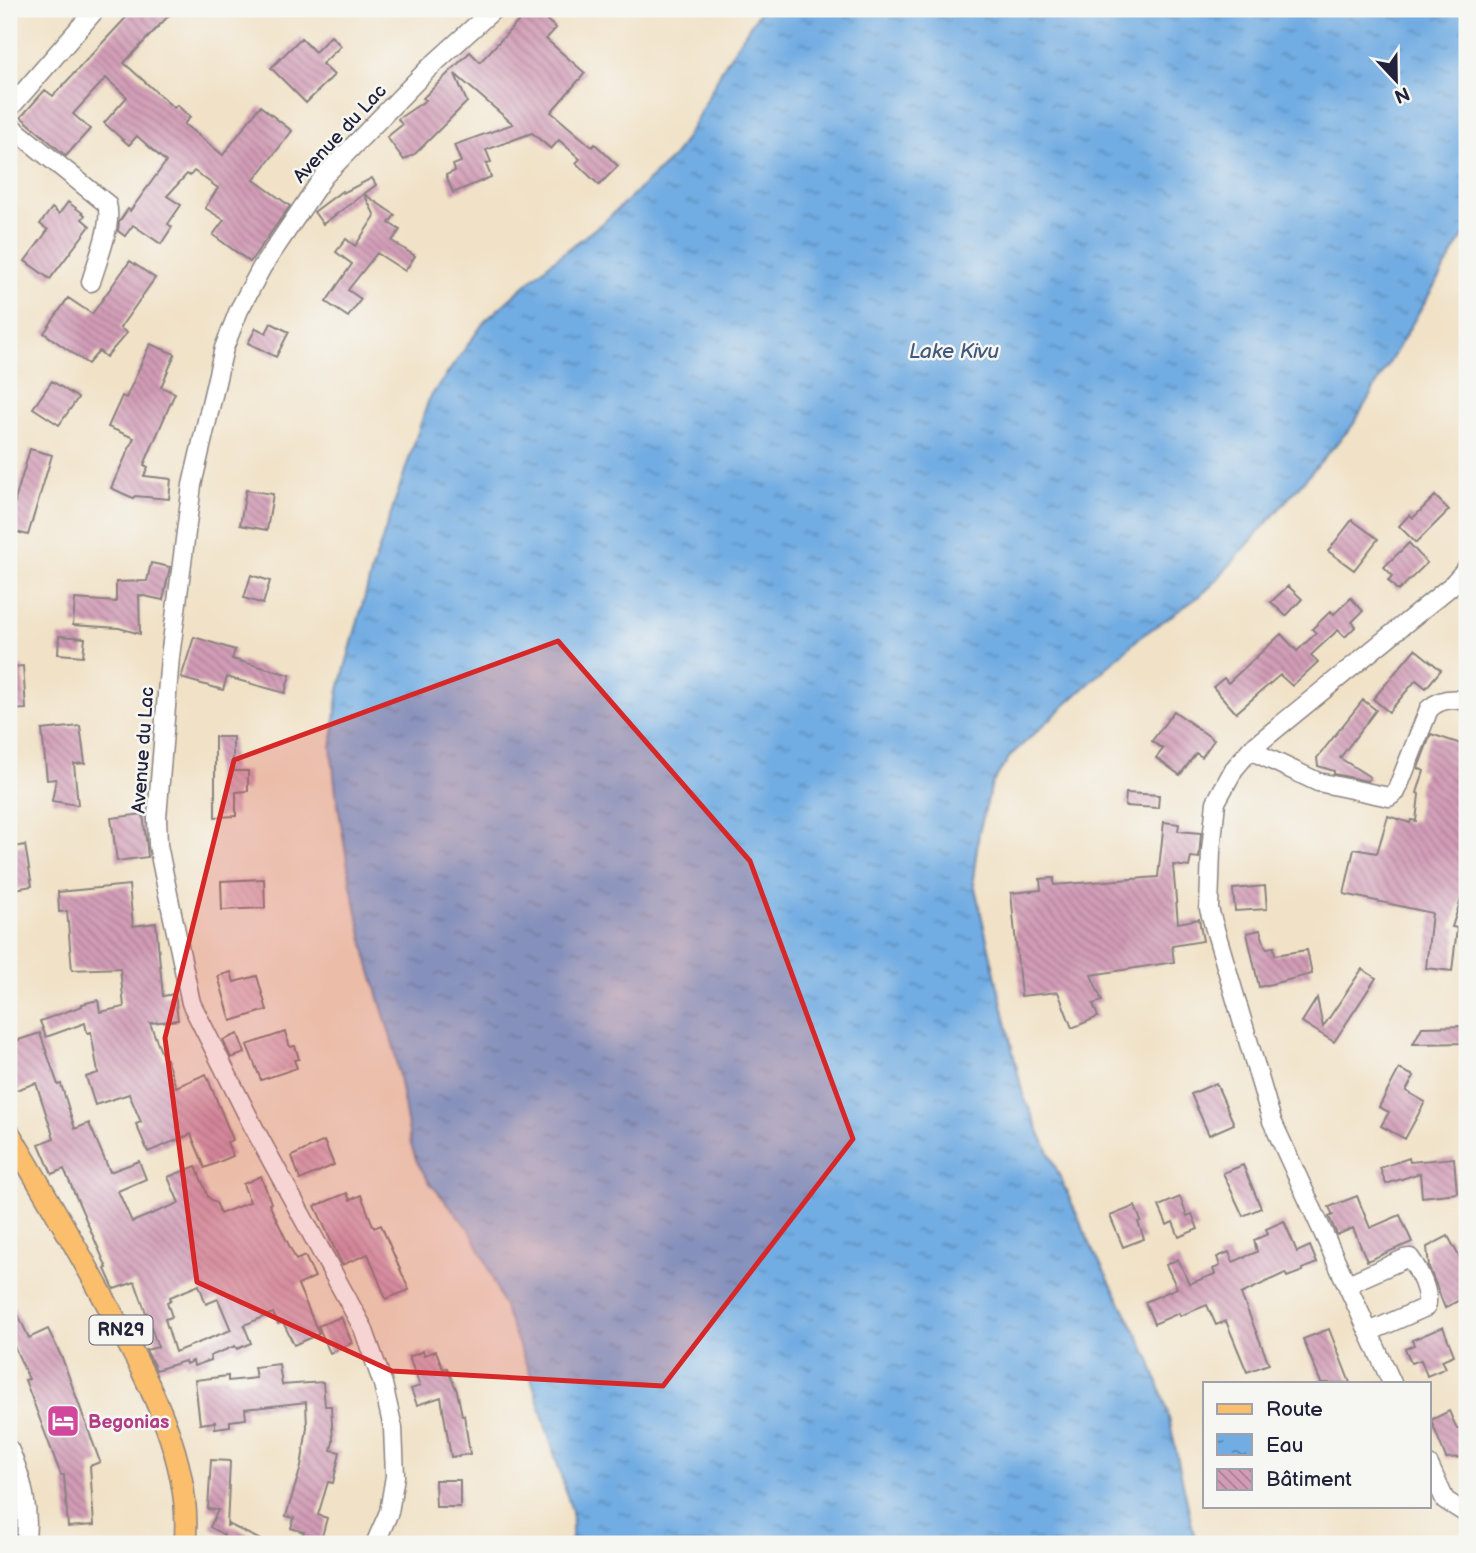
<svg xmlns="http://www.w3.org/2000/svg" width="1476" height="1553" viewBox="0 0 1476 1553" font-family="'Balsamiq Sans',sans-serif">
<defs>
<pattern id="water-ripples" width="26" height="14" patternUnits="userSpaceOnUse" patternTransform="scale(1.75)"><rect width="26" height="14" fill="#71ace2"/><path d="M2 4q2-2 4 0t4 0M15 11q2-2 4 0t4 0" fill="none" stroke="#5c8cb8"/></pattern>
<pattern id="building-back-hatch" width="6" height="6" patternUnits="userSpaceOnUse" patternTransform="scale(1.75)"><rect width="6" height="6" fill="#d29cb6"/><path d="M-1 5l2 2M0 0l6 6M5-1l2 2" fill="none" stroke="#aa7f95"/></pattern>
</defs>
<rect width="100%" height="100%" fill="#f6f6f2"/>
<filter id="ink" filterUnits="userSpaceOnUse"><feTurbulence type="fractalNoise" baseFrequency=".0143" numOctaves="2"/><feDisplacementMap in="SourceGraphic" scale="14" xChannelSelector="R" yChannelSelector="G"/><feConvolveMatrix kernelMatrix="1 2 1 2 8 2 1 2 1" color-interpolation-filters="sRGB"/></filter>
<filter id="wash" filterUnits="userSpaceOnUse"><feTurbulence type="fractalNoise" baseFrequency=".00686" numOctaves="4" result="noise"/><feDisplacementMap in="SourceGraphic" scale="28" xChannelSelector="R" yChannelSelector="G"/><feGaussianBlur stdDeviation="1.57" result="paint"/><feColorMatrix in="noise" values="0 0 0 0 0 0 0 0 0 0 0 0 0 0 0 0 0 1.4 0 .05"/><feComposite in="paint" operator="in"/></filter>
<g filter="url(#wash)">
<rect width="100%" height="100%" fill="#f1e2c7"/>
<!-- water -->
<path fill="url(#water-ripples)" stroke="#4a678e" stroke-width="2" d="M761,9H1467V230L1353,425L1213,584L1200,596L1139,638L1011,755L992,784L979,832L973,879L1023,1095L1091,1246L1149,1357L1167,1409L1196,1544H569L572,1538V1512L530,1374L486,1262L470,1230L429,1182L417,1162L411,1145L394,1048L367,958L351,885L336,793L331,747L339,690L372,570L429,399L485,321L549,264L606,220L674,156L693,126L725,64Z"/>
<g id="blocks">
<!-- building -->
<path fill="url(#building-back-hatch)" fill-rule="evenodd" d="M134,9H175L124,63L174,108L177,105L190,117L184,124L223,155L260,106L292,131L254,180L290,206L250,262L213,235L224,220L205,208L218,188L194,171L190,176L187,174L167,196L181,205L168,224L172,227L161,244L133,225L125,236L118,231L119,222L128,209L130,211L166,162L137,136L129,145L104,123L127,97L106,78L73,114L90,129L66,156L21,117L45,90L53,96Z
M530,9H534L556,28L546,39L585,73L551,112L592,147L595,144L618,166L599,185L576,163L580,159L559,140L551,149L532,133L486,150L491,162L486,164L491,177L453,193L446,175L455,171L453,165L461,162L454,145L513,124L455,74L467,102L416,153L404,160L387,137L402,125L398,119L426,100L423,98L470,52L480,62Z
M331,36L341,46L322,64L334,75L306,103L271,68L301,38L315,52Z
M372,178L376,185L364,194L395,215L389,223L400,230L392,241L415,256L405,271L377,253L348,290L361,299L348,317L326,302L352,264L336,252L346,239L355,246L375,216L364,194L323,224L314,212L342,191L343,193Z
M68,202L85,215L82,219L90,226L50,279L25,261L48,230L40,224L52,208L59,214Z
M130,261L155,278L120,328L127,333L106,357L99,351L88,364L44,333L68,298L92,314Z
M271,323L289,332L276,357L248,343L256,328L266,333Z
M150,344L175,354L161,387L175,393L144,465L148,467L144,476L171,479L169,499L135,496L133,498L111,488L134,438L108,427L122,396L126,398Z
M52,381L78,398L59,425L33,408Z
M30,449L52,455L28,535L9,530V521Z
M246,490L273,494L267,530L240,525Z
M1435,496L1449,510L1416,543L1399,526L1409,515L1413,518Z
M1352,520L1378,539L1354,570L1328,551Z
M1409,543L1427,563L1398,591L1388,580L1393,576L1384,567Z
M151,563L170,567L163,600L139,595L140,634L119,628L73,625L75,599L116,602V582L147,581Z
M251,575L270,581L263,604L244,598Z
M1288,586L1302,599L1286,616L1271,602Z
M1351,598L1363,611L1352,622L1356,626L1345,637L1338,630L1311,655L1318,662L1292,686L1280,675L1236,713L1213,687L1224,678L1228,683L1281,634L1297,651L1316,633L1312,629L1331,611L1334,614Z
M59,636L85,638L83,656L58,654Z
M194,637L235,650L232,659L290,675L285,693L227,677L223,690L181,678Z
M1415,649L1441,670L1426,688L1416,680L1389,712L1373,699Z
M23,666L26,709L9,710V667Z
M1363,700L1376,710L1340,758L1370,777L1368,781L1334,774V771L1318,766L1317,758Z
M1174,711L1214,740L1202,757L1196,753L1180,775L1156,758L1163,749L1152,741Z
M80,726L85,763L74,764L78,805L52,801L56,779L47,780L42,730Z
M1431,734L1467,746V901L1461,899L1452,927L1457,928L1452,971L1426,968L1432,913L1344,894L1354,849L1377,853L1388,816L1410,823L1411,820L1416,821L1419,794L1417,793L1424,771L1418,768Z
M215,737H233V771H248V791L236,792V816L215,817Z
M1126,793L1159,795L1158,808L1125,806Z
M143,814L148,857L117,861L111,818Z
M1164,822L1179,824L1178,831L1201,833L1199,858L1191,857L1189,867L1173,865L1178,923L1199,919L1203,941L1172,946L1174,962L1091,975L1102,1001L1093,1004L1098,1017L1072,1028L1058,992L1021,996L1011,893L1041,890L1040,879L1054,878V885L1158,877Z
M25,845L32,886L9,890V848Z
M264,879L265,908L222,910L221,881Z
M129,885L133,926L156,923L163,996L175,994L178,1020L150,1023L164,1060L166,1059L176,1087L206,1074L233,1140L227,1142L233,1156L205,1168L191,1134L148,1152L136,1124L141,1122L129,1094L95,1105L86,1077L98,1073L91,1032L87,1033L85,1023L46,1037L40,1021L82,1006V1004L98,1000L100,1012L124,1007L120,968L72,970L67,911L59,912L58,892Z
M1265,886L1267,909L1235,911L1233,889Z
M1260,930L1266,948L1274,947L1275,955L1307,950L1312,974L1259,987L1247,933Z
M1362,969L1376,978L1334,1042L1302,1022L1317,998L1323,1027Z
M231,972L234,982L257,976L267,1010L231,1021L218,976Z
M1467,1026V1043L1413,1044L1422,1027Z
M285,1032L290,1047L295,1046L299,1059L294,1060L297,1068L261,1080L247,1045Z
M40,1033L58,1085L61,1084L75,1129L89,1123L110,1172L139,1161L146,1179L118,1191L132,1222L179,1203L168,1177L196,1166L208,1197L217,1204L220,1214L250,1202L243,1184L261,1176L271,1203L269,1204L296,1260L305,1256L315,1277L298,1285L319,1334L294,1345L283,1322L278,1324L273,1313L244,1325L251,1343L237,1349L235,1346L210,1356L211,1360L194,1366L193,1361L186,1364L185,1361L156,1370L146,1350L158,1347L135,1282L114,1289L105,1269L107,1268L64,1169L52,1174L39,1144L54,1138L36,1083L13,1091L9,1078V1043ZM199,1285L206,1304L218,1299L231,1330L175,1352L165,1319L172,1317L167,1302L171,1300L170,1297Z
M238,1034L245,1053L231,1058L223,1040Z
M1399,1069L1414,1076L1406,1091L1425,1102L1405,1139L1381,1126L1389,1112L1379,1107Z
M1216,1083L1234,1124L1209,1135L1191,1094Z
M324,1141L334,1165L300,1180L292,1156Z
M1409,1158L1410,1162L1454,1158L1457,1193L1422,1197L1420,1173L1386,1184L1380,1168Z
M1243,1165L1261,1208L1243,1216L1223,1173Z
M347,1193L350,1200L361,1195L374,1228L381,1225L409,1290L386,1299L368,1254L342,1265L315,1206Z
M1357,1196L1370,1228L1400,1215L1412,1242L1367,1261L1353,1228L1337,1235L1329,1217L1333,1215L1329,1207Z
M1180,1197L1187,1216L1192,1214L1198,1229L1179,1237L1173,1222L1167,1225L1159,1206Z
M1135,1206L1141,1221L1138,1222L1144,1239L1123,1247L1110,1216Z
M1284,1221L1297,1252L1310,1246L1317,1263L1302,1269L1303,1271L1287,1277L1285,1273L1241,1294L1269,1364L1247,1372L1226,1321L1216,1325L1207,1305L1180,1316L1179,1313L1154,1324L1145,1302L1177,1288L1166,1265L1178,1259L1189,1284L1215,1274L1213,1269L1220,1266L1217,1257L1229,1252L1233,1262L1257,1252L1254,1240L1268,1234L1266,1229Z
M1448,1236L1467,1271V1296L1445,1308L1429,1267L1427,1247Z
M9,1296L29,1338L48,1329L62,1358L100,1462L90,1466L94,1525L68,1527L64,1475H61L25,1380L29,1379L9,1335Z
M341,1317L352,1343L330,1353L318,1326Z
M1443,1327L1454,1355L1442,1360L1446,1368L1427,1376L1421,1360L1411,1363L1405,1349L1414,1345L1412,1340Z
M1329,1329L1350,1383H1321L1303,1339Z
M423,1351L424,1355L436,1351L443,1369L447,1368L457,1391L462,1415H464L470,1454L451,1457L441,1397L417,1405L411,1389L420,1386L409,1357Z
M279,1364L282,1385L323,1382L325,1406H331L333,1442L331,1450L340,1452L333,1483L328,1482L318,1515L327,1518L320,1544H298L304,1532L291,1528L294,1518L286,1516L301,1467L307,1428L306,1402L245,1409L246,1419L230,1421V1426L215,1428V1422L200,1424L195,1380L228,1376V1381L256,1378L254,1367Z
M1449,1411L1457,1429L1467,1428V1457L1446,1458L1431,1420Z
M211,1460L230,1461L227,1527L228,1524L269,1544H220L224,1535L210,1527L218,1510L208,1509Z
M435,1480H460V1507H436Z"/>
</g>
</g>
<g filter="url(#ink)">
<use href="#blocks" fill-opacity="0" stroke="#8a8281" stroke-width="2"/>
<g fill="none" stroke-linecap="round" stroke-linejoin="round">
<defs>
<path id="minor" d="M9,109L96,9
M9,125L107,204C113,224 97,261 91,282
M1250,750L1318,782L1389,797L1396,792L1429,709C1440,699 1452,697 1467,702
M1348,1284L1404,1259L1410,1258C1418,1269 1431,1294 1426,1307L1369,1332
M1392,1383L1272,1121L1209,909L1211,850L1216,802L1234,769L1250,750L1451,586L1467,568
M9,1449C22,1477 31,1513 25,1544
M1429,1465L1445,1500L1467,1514
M375,1544L389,1512L395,1476L393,1428L383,1384L363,1328L255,1130L191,1003L164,875L158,845L157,818L170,657L192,485L224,348L239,310L262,267L324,176L427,70L494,9"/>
<path id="major" d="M9,1133C43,1190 76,1246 107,1304C146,1377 193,1459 185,1544"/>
</defs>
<!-- minor casing -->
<use href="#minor" stroke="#8a8281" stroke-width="21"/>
<!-- major casing -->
<use href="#major" stroke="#8a8281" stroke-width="24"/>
<!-- minor -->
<use href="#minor" stroke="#fff" stroke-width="18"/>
<!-- major -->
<use href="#major" stroke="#fabe6d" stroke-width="21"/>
</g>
</g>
<!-- marked area -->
<path fill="#d62828" fill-opacity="0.2" stroke="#d62828" stroke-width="5" stroke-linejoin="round" d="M558,641L750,861L853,1139L663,1386L392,1371L197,1282L165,1038L234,760Z"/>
<!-- icons -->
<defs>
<symbol id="hotel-square" viewBox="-11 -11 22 22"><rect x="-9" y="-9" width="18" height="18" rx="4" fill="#d1479c" stroke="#f6f6f2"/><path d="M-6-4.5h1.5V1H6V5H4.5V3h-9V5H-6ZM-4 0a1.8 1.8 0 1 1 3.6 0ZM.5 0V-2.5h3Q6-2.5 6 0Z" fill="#fff"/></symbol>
</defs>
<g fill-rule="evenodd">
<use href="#hotel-square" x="44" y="1402" width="38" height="38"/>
</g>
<g text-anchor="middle" stroke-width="5" stroke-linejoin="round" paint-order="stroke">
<!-- shield labels -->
<rect fill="#f6f6f2" stroke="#626272" stroke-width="2" x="89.5" y="1315.5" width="63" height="29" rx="5"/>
<g font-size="18" font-weight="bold" fill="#22223b">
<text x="121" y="1336">RN29</text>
</g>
<!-- street labels -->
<g font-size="19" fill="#22223b" stroke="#f6f6f2">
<text transform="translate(339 133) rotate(-47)" y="7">Avenue du Lac</text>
<text transform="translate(142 750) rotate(-86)" y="7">Avenue du Lac</text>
</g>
<!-- hotel labels -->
<g font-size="19" font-weight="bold" fill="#b23c85" stroke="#f6f6f2" text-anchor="start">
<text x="88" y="1428">Begonias</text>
</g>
<!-- water labels -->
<g font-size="21" font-style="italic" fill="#42597e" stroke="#f6f6f2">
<text x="954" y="358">Lake Kivu</text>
</g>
</g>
<!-- margin -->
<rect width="1476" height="1553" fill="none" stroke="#f6f6f2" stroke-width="35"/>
<!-- legend -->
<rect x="1203" y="1382" width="228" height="126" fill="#f6f6f2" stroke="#a1a1a9" stroke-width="2"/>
<rect x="1217" y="1404" width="35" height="10" fill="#fabe6d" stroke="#a1a1a9" stroke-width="2"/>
<text x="1266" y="1416" font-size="21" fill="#22223b">Route</text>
<rect x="1217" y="1434" width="35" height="21" fill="url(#water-ripples)" stroke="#a1a1a9" stroke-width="2"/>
<text x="1266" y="1452" font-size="21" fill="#22223b">Eau</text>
<rect x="1217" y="1469" width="35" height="21" fill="url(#building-back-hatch)" stroke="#a1a1a9" stroke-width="2"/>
<text x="1266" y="1486" font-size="21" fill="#22223b">Bâtiment</text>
<!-- north arrow -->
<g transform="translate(1396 80) rotate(158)" stroke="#f6f6f2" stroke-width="5" paint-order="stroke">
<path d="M0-5L12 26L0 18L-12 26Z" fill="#22223b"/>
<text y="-10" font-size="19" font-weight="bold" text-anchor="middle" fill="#22223b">N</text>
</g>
</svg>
